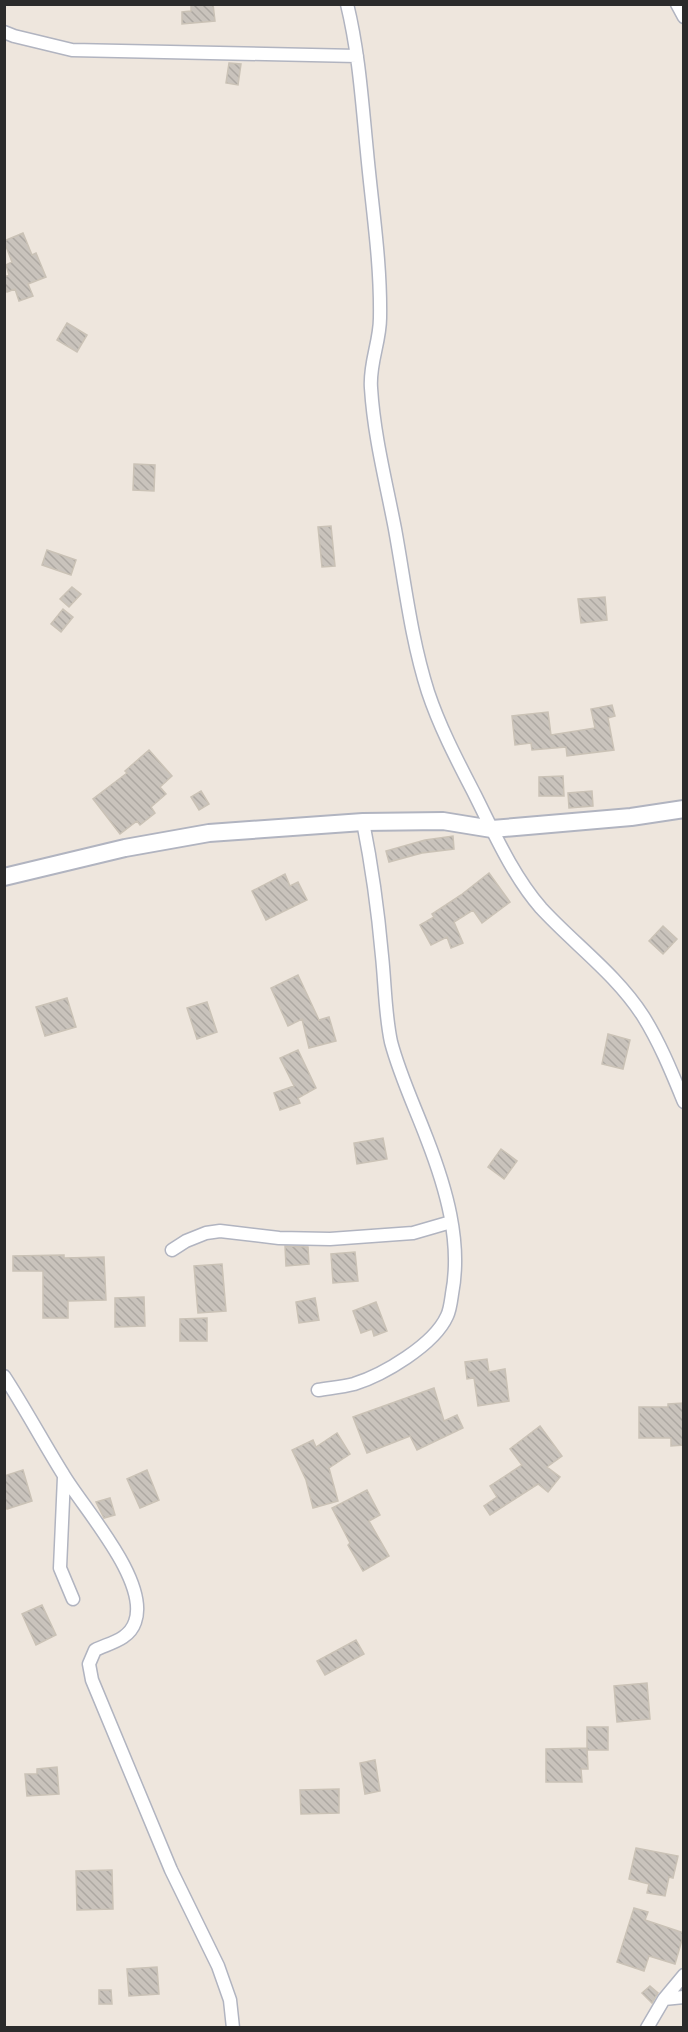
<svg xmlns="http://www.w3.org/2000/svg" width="688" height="2032" viewBox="0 0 688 2032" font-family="'DM Sans',sans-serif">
<defs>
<pattern id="building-back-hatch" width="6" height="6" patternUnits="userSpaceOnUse" patternTransform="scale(1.5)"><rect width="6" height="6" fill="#c9c3bc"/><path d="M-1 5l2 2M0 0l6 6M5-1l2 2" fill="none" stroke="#ada8a2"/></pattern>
</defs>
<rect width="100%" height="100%" fill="#eee6dd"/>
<!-- building -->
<path fill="url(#building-back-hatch)" stroke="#cac2b6" stroke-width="1.5" d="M191,4H213L215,21L182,24V12L191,11Z
M229,63L241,64L238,85L226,83Z
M23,233L32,255L36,253L46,277L28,284L33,296L19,301L15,289L7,292L4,284V277L9,275L6,265L12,262L4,241Z
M67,323L87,335L77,352L57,340Z
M134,464L155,465L154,491L133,490Z
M331,526L335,566L322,567L318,527Z
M47,550L76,560L71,575L42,565Z
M72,587L81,594L69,607L60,599Z
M605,597L607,620L581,623L578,599Z
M63,609L73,617L61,632L51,624Z
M612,705L615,716L608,718L614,750L567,756L566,747L532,750L531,743L515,745L512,716L548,712L551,735L595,728L591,709Z
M149,750L172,776L160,787L166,794L151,807L155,813L140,825L137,821L120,834L93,799L127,773L125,771Z
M563,776L564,796H539V777Z
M201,791L209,804L199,810L191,797Z
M592,791L593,806L569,808L568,793Z
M453,836L454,849L422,853L389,862L386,851L425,840Z
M489,873L510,902L482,923L473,910L454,922L463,943L451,948L447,937L431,945L420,925L434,917L432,914L461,895Z
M285,874L290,886L298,882L307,900L266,920L252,891Z
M663,926L677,939L663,954L649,941Z
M298,975L319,1020L329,1017L336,1041L309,1048L302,1019L288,1026L271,988Z
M67,998L76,1027L45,1036L36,1007Z
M207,1002L217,1032L197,1039L187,1008Z
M608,1034L630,1040L623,1069L602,1064Z
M298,1050L316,1088L298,1098L300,1103L280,1110L274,1093L294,1086L280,1058Z
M383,1138L387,1159L357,1164L354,1143Z
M501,1149L517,1161L504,1179L488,1167Z
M285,1246L308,1247L309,1264L286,1266Z
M355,1252L358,1281L333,1283L331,1254Z
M64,1255V1258L104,1257L106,1300L68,1301V1318H43V1271H13V1256Z
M222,1264L226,1311L198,1313L194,1266Z
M144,1297L145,1326L115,1327V1298Z
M315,1298L319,1320L299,1323L296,1302Z
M376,1302L387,1331L374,1336L372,1329L361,1333L353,1311Z
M207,1318V1341H180V1319Z
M487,1359L489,1372L505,1369L509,1401L478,1406L474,1378L467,1379L465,1362Z
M434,1388L444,1421L457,1415L463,1428L417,1450L410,1436L367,1453L353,1417Z
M684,1403V1445L671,1446V1438H639V1407H668V1404Z
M540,1426L562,1456L547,1467L560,1477L548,1492L538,1484L490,1515L484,1506L497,1497L490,1486L522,1465L510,1449Z
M337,1433L350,1454L329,1468L338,1501L313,1508L306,1480L292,1450L313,1440L316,1447Z
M23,1470L32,1501L7,1509L4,1502V1476Z
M147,1470L159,1500L140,1508L127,1479Z
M367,1490L380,1515L369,1521L389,1556L363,1571L348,1545L350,1543L332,1508Z
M110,1498L115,1515L104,1518L96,1502Z
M42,1605L56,1635L36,1645L22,1614Z
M356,1640L364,1654L325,1675L317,1661Z
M647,1683L650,1719L617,1722L614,1686Z
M587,1727H608V1750H587Z
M587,1748L588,1769H581L582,1782H546V1749Z
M375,1760L380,1791L365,1794L360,1763Z
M57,1767L59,1794L27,1796L25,1774H37V1769Z
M339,1789V1813L301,1814L300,1790Z
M636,1848L678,1856L673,1878L669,1877L665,1896L647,1893L649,1884L629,1879Z
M112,1870L113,1909L77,1910L76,1871Z
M634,1908L648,1912L645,1920L684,1933L675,1964L649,1956L644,1971L617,1962Z
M157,1967L159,1994L129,1996L127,1969Z
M650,1986L658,1993L652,2003L642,1993Z
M99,1990H111L112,2004H99Z"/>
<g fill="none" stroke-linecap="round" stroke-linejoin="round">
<defs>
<path id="minor" d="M347,4C359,53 362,102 367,152C372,207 381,262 380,318C380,342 369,364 371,388C374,436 386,482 395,529C405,584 411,639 428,692C440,728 458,762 475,795C494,833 513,876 541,908C574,944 616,974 643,1016C660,1043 672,1073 684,1102
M677,4L684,17
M4,32L14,36L72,50L357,56
M172,1250L186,1241L206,1233L220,1231L279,1238L330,1239L413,1233L451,1222
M4,1376C25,1408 43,1442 63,1474C83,1508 150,1581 135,1622C129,1640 109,1643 95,1650L89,1664L92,1680L171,1870L218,1966L230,2000L233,2028
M318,1390C330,1388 342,1387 354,1384C383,1375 434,1345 447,1316C450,1310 451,1301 452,1294C462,1242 446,1188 427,1139C415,1107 400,1076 391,1042C385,1014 385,984 382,956C378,911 372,867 363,822
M64,1477L60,1568L73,1599
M664,1999L684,1997
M647,2028L664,1999L684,1975"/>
<path id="tertiary" d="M4,877L125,848L209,833L363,822L443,821L492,829L631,817L684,809"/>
</defs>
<!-- minor casing -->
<use href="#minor" stroke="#b1b4c0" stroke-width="15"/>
<!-- tertiary casing -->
<use href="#tertiary" stroke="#b1b4c0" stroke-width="20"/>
<!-- minor -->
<use href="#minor" stroke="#fff" stroke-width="12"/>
<!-- tertiary -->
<use href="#tertiary" stroke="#fff" stroke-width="16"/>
</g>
<!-- border -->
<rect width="688" height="2032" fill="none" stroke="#2b2b2b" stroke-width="12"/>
</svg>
